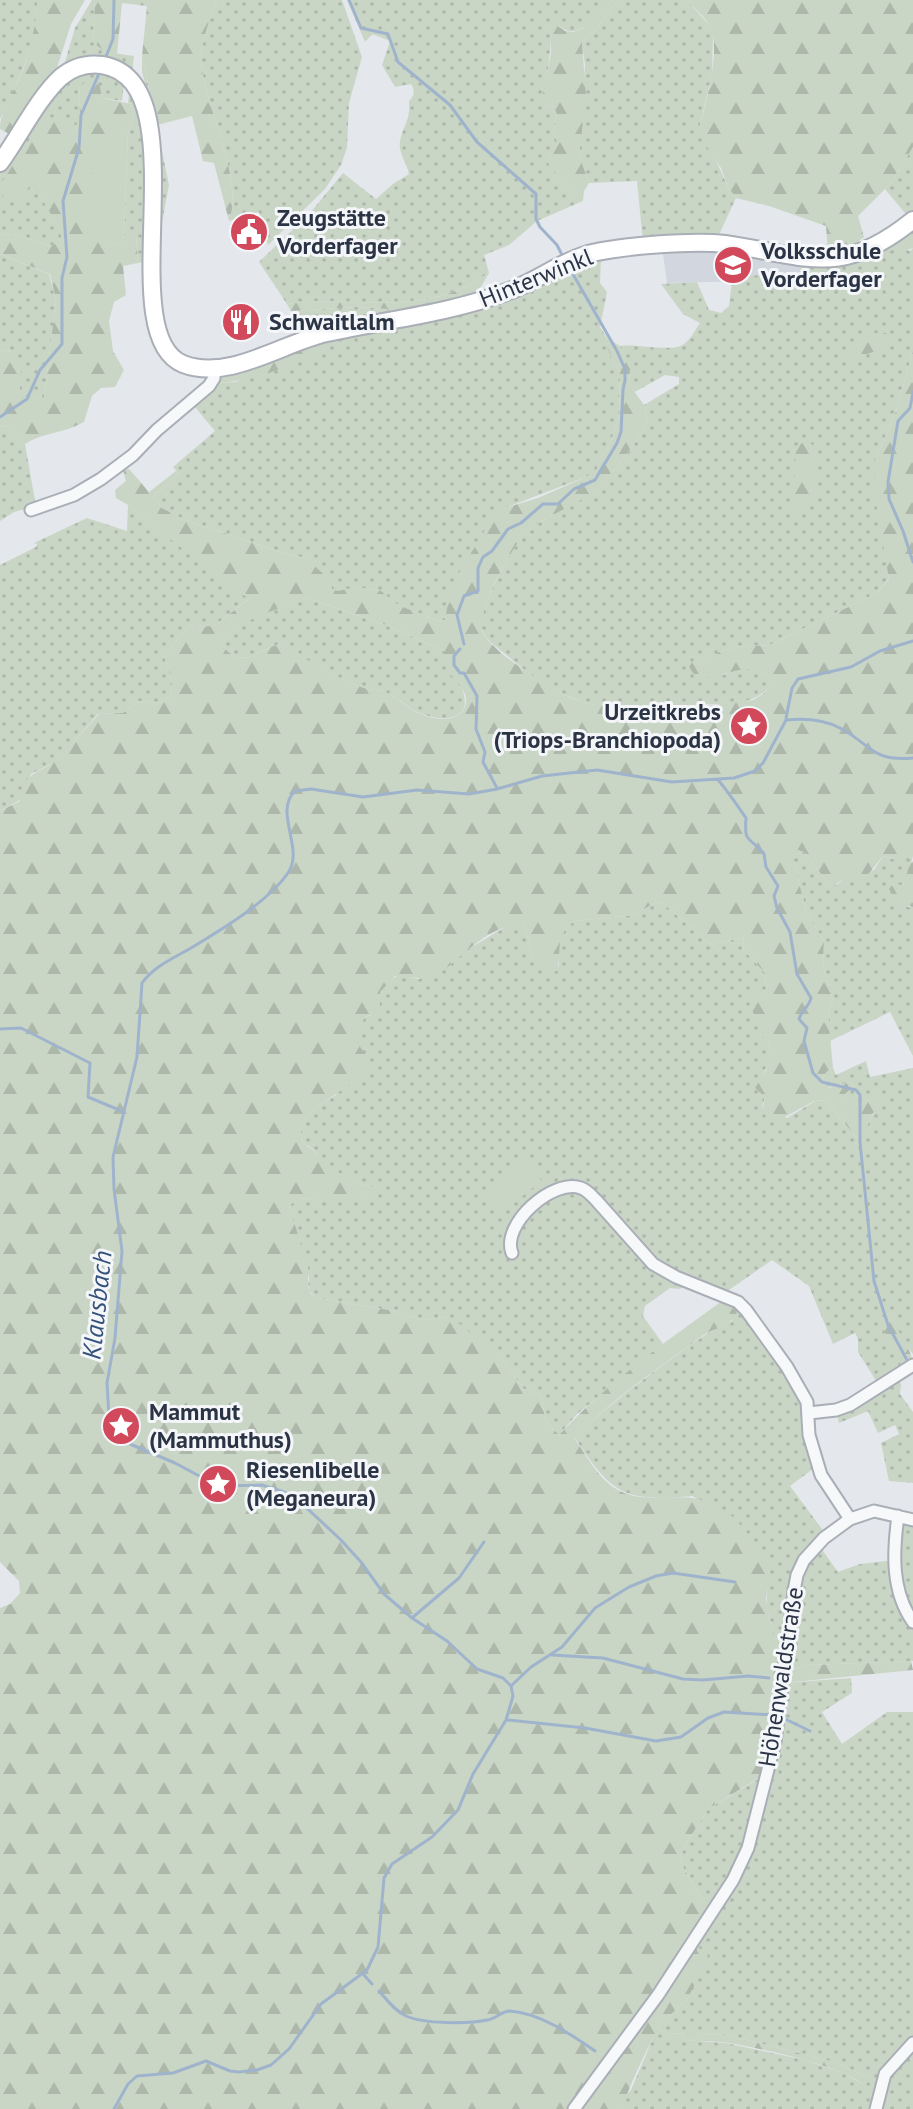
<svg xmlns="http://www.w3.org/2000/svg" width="913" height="2109" viewBox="0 0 913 2109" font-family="'PT Sans',sans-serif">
<defs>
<pattern id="grass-dots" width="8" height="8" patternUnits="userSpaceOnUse" patternTransform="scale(2)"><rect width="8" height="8" fill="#c9d6c5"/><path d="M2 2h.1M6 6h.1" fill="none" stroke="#adb8ab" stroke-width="1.8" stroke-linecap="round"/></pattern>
<pattern id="forest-firs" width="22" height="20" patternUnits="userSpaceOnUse" patternTransform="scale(2)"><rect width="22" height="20" fill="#c9d6c5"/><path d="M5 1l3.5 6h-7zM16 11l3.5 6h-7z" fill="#adb8ab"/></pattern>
</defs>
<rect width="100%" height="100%" fill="#e4e7ec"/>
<!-- built -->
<path fill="#d2d6de" d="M662,246L807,259L796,277L749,275V281L667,283Z"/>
<!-- grass -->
<path fill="url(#grass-dots)" d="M0,0H38L34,38L20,77L0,119Z
M92,0H95L93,42L105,52L134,56L132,71L65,62L75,28Z
M217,0H342L362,57L349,103L347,148L341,165L325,189L268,245L259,212L229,221C245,178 204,106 201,61C200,41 211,19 217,0Z
M347,0H612C599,14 579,43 559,26L550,27C553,54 544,78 545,104L554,107L557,115L553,132C560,143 558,148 549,156L560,179L583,201L537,221L509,245L484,255L489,273C477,280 464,289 450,293C401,311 339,296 287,304L259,262L310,213L343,173L376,199L393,184L409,174C407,163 398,153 400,141C403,125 411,120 409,101C415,95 415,90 411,84L395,87L382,65L390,41L372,34L365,42Z
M618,0H687L710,26L713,34L712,74L700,125L728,187L736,198L717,239L643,242L637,181L589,183L579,155L585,65L582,43L595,31Z
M142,56L169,185L159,238L150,103L142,72Z
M99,70L124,84L122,101L102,98L100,86L80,87L79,104L82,118L32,181L62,233L60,243L51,246L18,235L0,234V172L58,89L73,75Z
M130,87C153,128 148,214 147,261L138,263L136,235H124L128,132L134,115L131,104L128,103Z
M913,147V217L910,219L885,189L892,182Z
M892,244L910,251L913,248V351L896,411L875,461L889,578L877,593L770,645L736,647L695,660L723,675C740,668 754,664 769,677V687C752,708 720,703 695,705C655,709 615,714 575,699C549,690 525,671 504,653C494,645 479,635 481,620C485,601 511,547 525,534C547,513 580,505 601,484C619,466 636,443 648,421L644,405L679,384V377L665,375L633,393L629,384L630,368L620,346C635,343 674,353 684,344C691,339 695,330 700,323L683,314L661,284L697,282L709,310L721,313L729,306L732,281H748V275L796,277L804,262Z
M0,254L49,274L56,300L44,398L19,400L9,350L0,352Z
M601,257L600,283L607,292L600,327L607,338V348L620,373L619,417L611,441L596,471L586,477L505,508L447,612L445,620L439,621L398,605L380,591L356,587L338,592L332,589L306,558L283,553L183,519L162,508L153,497L179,474L173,467L215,431L194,406L217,383L236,382L323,338Z
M356,307L420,311L308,333L291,311Z
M7,425L25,444L36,506L14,512L0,521V427Z
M128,505L195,558L251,597L214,626L189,627L164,655L172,681L171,694L162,703L139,701L123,713L98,714L57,761L31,774L20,800L0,811V565L36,547L37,544L34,543L87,518L127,531Z
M307,598L386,625L444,651C451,665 461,680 464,695C471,726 432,720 415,711C405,705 396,696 384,692C376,689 368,690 360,687C342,680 321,669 305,659C300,656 296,650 291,647C270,632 246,681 221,643C230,622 285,606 307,598Z
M798,850L804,852L828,883L837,885L842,880L874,870L883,856L893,859L913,856L906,883L901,886L908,907H913V1056L890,1012L830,1041L828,1015L833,1000L823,966L824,941L807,914L794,863V853Z
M656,902L664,904L711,945L744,937L743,949L763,971L767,987L763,994L747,995L769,1042L768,1062L761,1081L765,1097L762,1107L787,1118L815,1101L825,1100L856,1137L863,1134C868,1120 878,1110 880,1095L867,1101H846L845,1094L853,1087L850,1082L827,1088L823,1087C822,1077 824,1072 833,1068L836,1075L866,1061L870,1077L913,1068V1354L901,1338L889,1314L904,1371L896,1376L901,1384L900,1394L913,1412V1483L889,1481L881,1443L899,1434L895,1425L878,1433L868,1411L839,1423L836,1410L880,1387L858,1352V1339L855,1333L833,1344L809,1286L772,1260L726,1292L692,1284L679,1289L670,1288L645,1306L643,1316L663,1344L576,1415L559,1435L546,1421L541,1396L524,1389L502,1360L444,1317L423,1320L389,1310L318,1298C309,1293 307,1289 309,1278L289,1206L298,1198L325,1201L366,1200L376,1188C355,1183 336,1175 321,1159C318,1156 316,1152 313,1149C308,1145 302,1145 301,1137C298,1118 322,1103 336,1095L354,1033L365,1017L371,1015L379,1004L380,992L387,982L399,975L419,979L510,924L522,925L525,928L532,954L559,966C557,948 557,932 575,921L634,915Z
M738,1302L807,1402L818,1465L790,1486L827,1536L818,1544L838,1572L860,1564L895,1560L898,1516L913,1520V1661L808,1665L786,1671L787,1661L780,1653L766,1607L769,1573L753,1542L693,1496C624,1502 612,1495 575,1438C602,1410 632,1388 663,1365C685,1349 706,1332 732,1321Z
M851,1678L852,1693L822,1712L842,1744L887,1712H913V2109H624V2098L631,2090L656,2031L683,2040L726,2043L805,2060L843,2073L863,2084L868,2077L834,2062L727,2035L669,2033L657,2028L688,1998L692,1941L703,1901L683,1867L680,1858L684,1847L708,1809L758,1779L764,1781L784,1683Z"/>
<!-- forest -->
<path fill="url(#forest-firs)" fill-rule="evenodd" d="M38,0H85L71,24L55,74L13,136L0,129C0,110 14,92 21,75C31,50 35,27 38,0Z
M95,0H217C211,19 200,41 201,61C204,106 245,178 229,221L214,163L203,161L192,116L157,125L142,56L147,6L122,3L117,54L105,52L93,42Z
M612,0H618L595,31L582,43L586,96L579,155L589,183L584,191L583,201L560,179L547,162C551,149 563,147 553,132L557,115L554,107L545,104L542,99L551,53L550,27L555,24L565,31L573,32L582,29Z
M687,0H913V147L892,182L858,216L864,237L855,244L851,252L828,253L826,226L769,206L736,198L728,187L721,168L698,133C704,109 723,47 709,25C704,16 694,8 687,0Z
M93,81L100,86L102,98L131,104L134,115L128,132H119L87,239L121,244L124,235H136L138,263L123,266L126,295L114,302L109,321L113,351L124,370L115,387L101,388L92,396L84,422C65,433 44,432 25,444L7,425L0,427V352L8,350L22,364L19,399L44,398L56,300L50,274L0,254V234L18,235L51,246L60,242L62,233L32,182L21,200L4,199L0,185L44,117L60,118L72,130L81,118L79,104L80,87L85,82Z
M913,229V248L900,252L892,244Z
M489,273L475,297L420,311L356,307L291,311L287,304C339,296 401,311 450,293C464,289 477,280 489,273Z
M881,331L889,335L893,344L890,347L850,359V345Z
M323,338L327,346L322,352C287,367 255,381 217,383L219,374L260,366Z
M607,338L620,346L625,356L630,368L629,384L644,405L648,421C636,443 619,466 601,484C580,507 546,513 525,534C511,548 474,616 483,633C492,648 515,664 529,673C544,682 560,695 577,700C634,718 695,707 753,700L763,694L769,687V677C741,652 702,698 689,666L694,660L736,647L770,645L877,593L889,579L874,491L875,461L896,411L913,351V856L899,860L883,856C868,874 868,881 842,880L833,886L828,883L804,852L798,850L794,854V863L807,914L824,941L823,966L833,1000L828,1015L833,1068C824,1072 822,1077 823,1086L828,1088L850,1082L853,1087L845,1094L846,1100L867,1101L880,1095L886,1103L873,1113L864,1134L856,1137L825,1100L814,1101L774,1123L762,1112L765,1097L755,1088L766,1070L769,1042L762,1036L746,994H763L767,987L763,971L743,949L744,937L711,945L664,904L656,902L634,915L575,921C554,934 562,952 557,971L549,973L532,954L525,928L522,925C486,924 460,962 431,979L395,976L380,992V1004L375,1013L365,1017L353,1037L366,1055L368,1068C354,1089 296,1109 301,1137C302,1145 309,1146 313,1150C334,1170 346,1181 376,1188L378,1195C357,1207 323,1201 299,1198L289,1206L308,1267V1287L311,1294L318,1298L389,1310L423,1320L444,1317L460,1324L502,1360L524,1389L541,1396L546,1421L559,1435C607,1383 665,1342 722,1301L724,1296L738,1302C737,1308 738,1314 733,1319C725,1327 710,1330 701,1337C658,1369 611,1399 575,1439C586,1455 596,1475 613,1487C651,1513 692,1478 734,1518C747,1531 766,1555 769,1574C771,1583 767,1590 766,1598C764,1608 780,1653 787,1661L786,1671L808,1665L911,1661L913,1670L784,1683L764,1781L757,1779L708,1809L684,1847L680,1858L683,1867L703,1901L708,1918L692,1941L708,1956L688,1998L657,2028L669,2033L727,2035L834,2062L868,2077L867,2084H863C834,2064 764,2049 728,2043C705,2039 676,2045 656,2032C649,2046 622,2099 624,2109H0V1608L10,1604L20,1593L19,1581L0,1562V811L20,801C21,770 43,774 60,757C73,743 86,728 99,714L123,713L139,701L162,703L171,694L172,681L164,655L189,627L214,626L250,598L228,589L194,558L128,505L116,498L115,490L126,481L123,470L129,469L149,492L176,471L179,474L153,497L162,508L183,519L283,553L306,558L332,582V589L338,591L356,587L381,591L398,605L439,621L445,620L451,586L493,517L505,508L538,498L586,477L596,470L611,441L619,417L620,373L607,348ZM307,598L386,625L444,651C444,657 444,663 447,669C452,679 466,687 466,700C465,726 432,720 416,712C405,706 397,697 385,692C377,689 368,690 361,687C343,680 322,669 306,659C300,656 297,650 292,647C270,632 246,681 221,643C231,622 285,607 307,598Z
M807,441L813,445C820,467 819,503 797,516L793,513L796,446Z
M913,861V907L901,904L889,889L893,884L904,885L909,865Z
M889,1314C896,1329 913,1350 913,1365L904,1371L879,1319Z"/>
<!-- garden -->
<path fill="#c9d6c5" d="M119,131L128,132L124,235L122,244L87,240L94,142Z
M526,1159L542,1181L499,1214L482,1192Z"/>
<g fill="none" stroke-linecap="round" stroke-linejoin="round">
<!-- stream -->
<path stroke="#9fb4cc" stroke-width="3" d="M349,0L361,28L388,34L398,62L450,105L477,142L536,194V219L540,227L557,245L564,259
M105,59L113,39L114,0
M913,392L910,408L898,421L888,482L889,499L903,531L913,562
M0,417L27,399L40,370L62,344V278L67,257L63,201L79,148L81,115L101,69
M464,644L457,615L464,596L478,591V568L483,557L492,551L508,529L521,523L543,504H558L574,489L595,480L617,443L621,432L623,390L625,380V369L617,351L570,269
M460,649L454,656V665L460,673H464L477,696L476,729L485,752L483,762L497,788
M786,718L792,688L798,679L851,667L880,651L913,641
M719,781C729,793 737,805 746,818C744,845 749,835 764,854L766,867L778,886L774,896L777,908L790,932L797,974L811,998C809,1007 801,1011 799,1019L807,1028L804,1041L813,1073L822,1082L856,1090L860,1095V1142L874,1281L888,1325L907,1360
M0,1029L21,1028L90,1063L88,1097L124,1112
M413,1617L459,1578L484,1542
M552,1655L603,1658L683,1679L703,1680L748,1676L769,1678
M512,1685L531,1667L562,1647L595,1608L629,1587L656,1576L673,1573L735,1582
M783,1718L810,1731
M507,1720L585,1728L656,1741L681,1737L708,1718L724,1712L774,1715
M364,1975L372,1984
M379,1991C387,2000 395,2011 406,2016C424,2024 468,2024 487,2020C496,2019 501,2011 510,2011C540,2013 572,2035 595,2051
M114,2109L128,2084L137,2076L173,2073L206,2061L230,2071L239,2072L257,2070L271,2065L289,2049L321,2004L367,1970L378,1947L384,1878L392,1864L432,1837L458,1810L473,1774L506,1720L513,1696L511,1686L503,1678L477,1669L447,1641L412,1618L384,1594L361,1562L340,1539L297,1499L284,1492L262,1485L218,1486L175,1463L130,1444L114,1427L109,1417L107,1383L115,1338L122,1251L114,1189L113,1157L137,1057L142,983C154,966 174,958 191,948C221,930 269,901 288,873C305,849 273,812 295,791L311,789L363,797L417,790L469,794L497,789L542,776L597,770L672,782L734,778L755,771L763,763L786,720C805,718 823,719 840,728C871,744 871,762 913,758"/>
<defs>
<path id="street" d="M31,510L74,495L101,479L133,455L157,430L209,386L214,378L215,366
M512,1253C501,1224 553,1178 581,1188C587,1190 592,1196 596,1200L653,1264L676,1277L738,1302L746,1310L787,1367L807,1402L809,1435L821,1475L850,1519
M809,1413L836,1410L850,1405L913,1365
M898,1516C893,1552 891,1591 913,1622
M574,2109L658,1995L733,1880L748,1848L775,1742L794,1591L797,1575L804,1560L824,1538L850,1519L874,1511L913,1520
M876,2109L885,2074L913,2043"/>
<path id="secondary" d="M0,163C19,137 38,98 61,77C73,67 87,63 102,65C203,81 109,334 183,364C229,382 284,342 327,333C389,319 448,314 509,291C537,281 560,262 588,254C620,246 693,240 725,244C808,256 840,279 913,220"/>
</defs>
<!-- street casing -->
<use href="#street" stroke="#a9aeb7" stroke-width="15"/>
<!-- secondary casing -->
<use href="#secondary" stroke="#a9aeb7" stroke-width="20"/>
<!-- street -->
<use href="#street" stroke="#f7f8fa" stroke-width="11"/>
<!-- secondary -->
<use href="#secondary" stroke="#fff" stroke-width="16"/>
</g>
<!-- icons -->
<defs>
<symbol id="civic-disc" viewBox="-11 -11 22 22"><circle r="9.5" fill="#d1495b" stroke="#f4f6f9"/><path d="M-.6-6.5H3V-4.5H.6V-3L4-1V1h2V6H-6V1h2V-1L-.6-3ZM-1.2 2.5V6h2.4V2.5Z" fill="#fff"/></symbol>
<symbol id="school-disc" viewBox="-11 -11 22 22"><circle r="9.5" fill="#d1495b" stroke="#f4f6f9"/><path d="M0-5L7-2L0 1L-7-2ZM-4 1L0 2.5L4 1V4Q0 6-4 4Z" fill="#fff"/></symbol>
<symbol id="restaurant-disc" viewBox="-11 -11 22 22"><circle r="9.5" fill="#d1495b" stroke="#f4f6f9"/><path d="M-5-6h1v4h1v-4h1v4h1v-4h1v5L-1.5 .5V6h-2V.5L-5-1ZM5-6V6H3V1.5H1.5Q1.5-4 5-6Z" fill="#fff"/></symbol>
<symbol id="sight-disc" viewBox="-11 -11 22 22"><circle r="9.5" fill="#d1495b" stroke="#f4f6f9"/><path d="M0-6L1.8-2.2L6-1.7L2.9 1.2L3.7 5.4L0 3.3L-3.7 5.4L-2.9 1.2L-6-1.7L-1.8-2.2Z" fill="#fff"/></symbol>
</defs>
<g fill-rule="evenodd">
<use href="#civic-disc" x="227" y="210" width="44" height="44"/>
<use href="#school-disc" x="711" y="243" width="44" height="44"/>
<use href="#restaurant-disc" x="219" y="300" width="44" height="44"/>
<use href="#sight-disc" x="727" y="704" width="44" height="44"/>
<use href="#sight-disc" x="99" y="1404" width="44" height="44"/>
<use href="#sight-disc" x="196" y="1462" width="44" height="44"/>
</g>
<g text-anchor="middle" stroke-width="6" stroke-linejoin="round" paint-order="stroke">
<!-- poi labels -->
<g font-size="24" font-weight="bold" fill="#2b3445" stroke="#f4f6f9" text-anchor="start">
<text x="277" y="226">Zeugstätte<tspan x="277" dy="28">Vorderfager</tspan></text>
<text x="761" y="259">Volksschule<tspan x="761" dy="28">Vorderfager</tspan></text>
<text x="269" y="330">Schwaitlalm</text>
<text x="721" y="720" text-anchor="end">Urzeitkrebs<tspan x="721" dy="28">(Triops-Branchiopoda)</tspan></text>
<text x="149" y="1420">Mammut<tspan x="149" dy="28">(Mammuthus)</tspan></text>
<text x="246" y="1478">Riesenlibelle<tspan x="246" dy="28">(Meganeura)</tspan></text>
</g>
<!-- street labels -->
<g font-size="24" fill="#2b3445" stroke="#f4f6f9">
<text transform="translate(536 278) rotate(-22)" y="8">Hinterwinkl</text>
<text transform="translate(781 1677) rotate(-81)" y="8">Höhenwaldstraße</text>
</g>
<!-- water labels -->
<g font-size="26" font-style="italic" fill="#34527a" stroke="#f4f6f9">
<text transform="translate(97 1305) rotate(-84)" y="9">Klausbach</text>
</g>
</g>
</svg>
